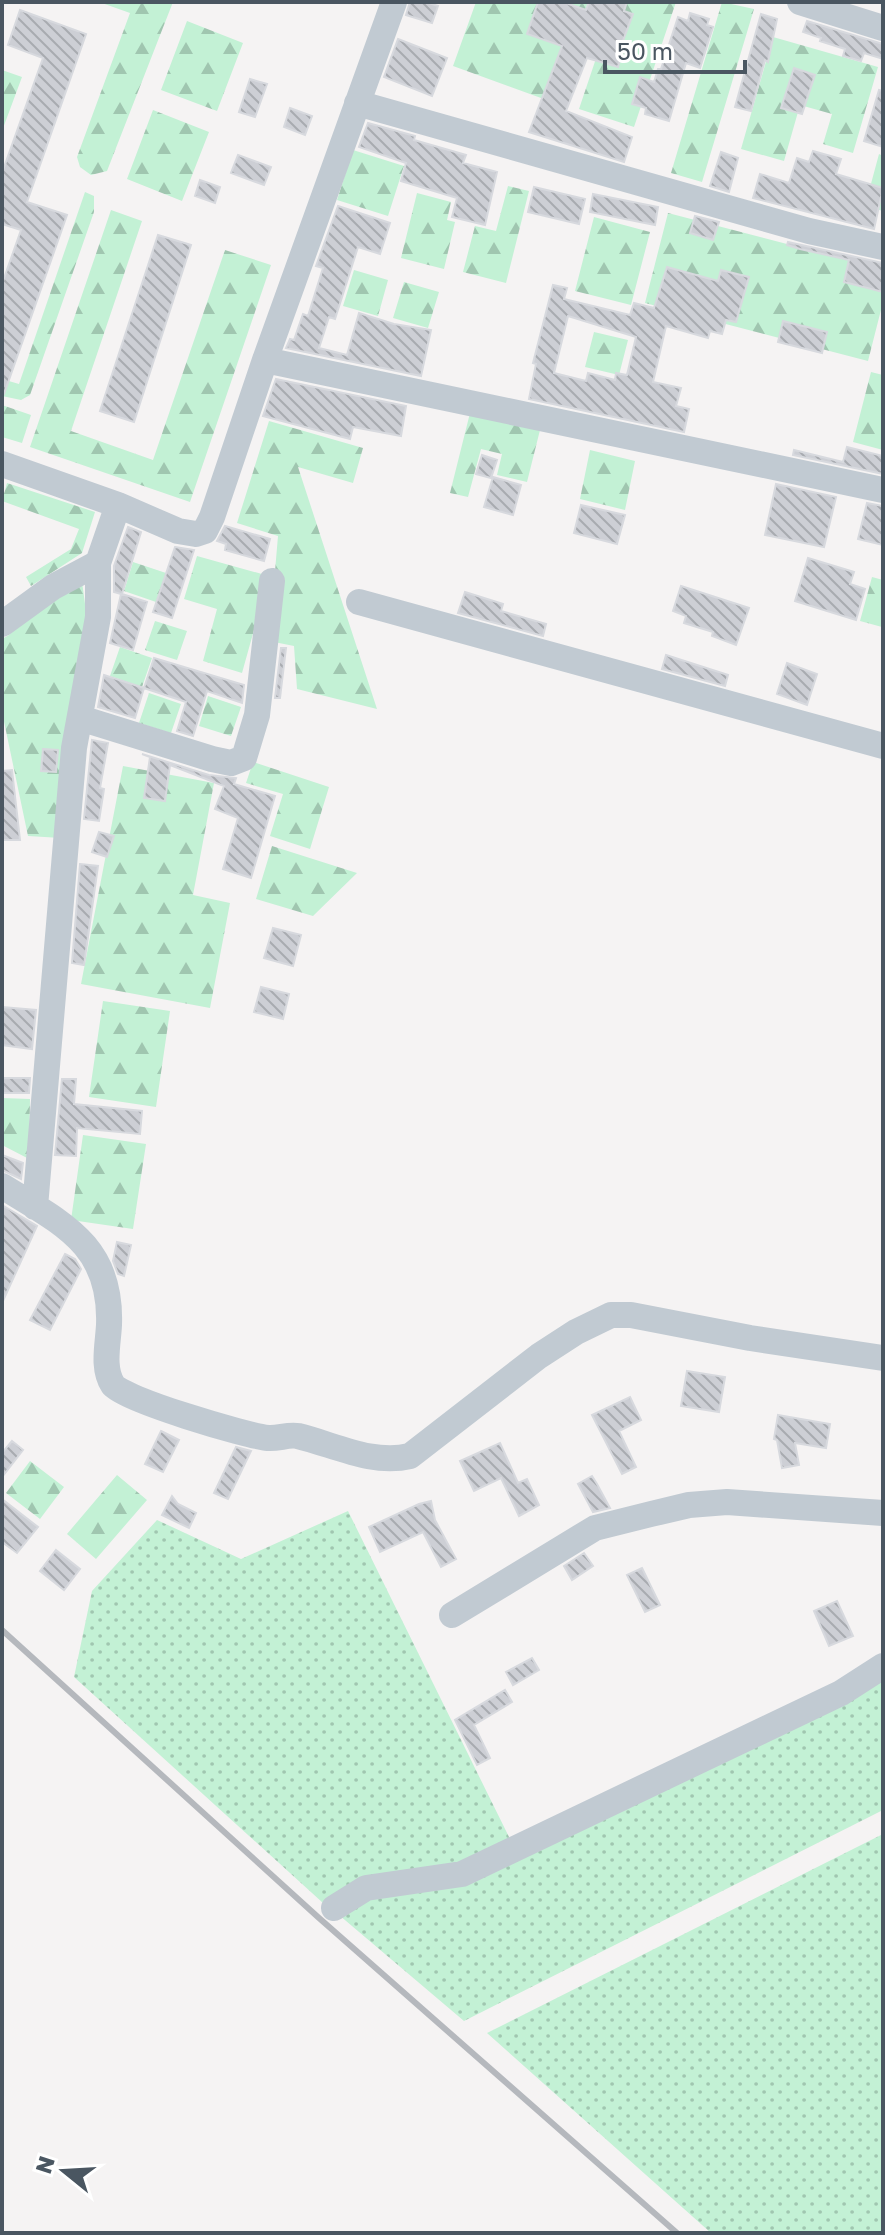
<svg xmlns="http://www.w3.org/2000/svg" width="885" height="2235" viewBox="0 0 885 2235" font-family="'Golos Text',sans-serif">
<defs>
<pattern id="grass-dots" width="8" height="8" patternUnits="userSpaceOnUse" patternTransform="scale(2)"><rect width="8" height="8" fill="#c3f1d5"/><path d="M2 2h.1M6 6h.1" fill="none" stroke="#a0c6b0" stroke-width="1.8" stroke-linecap="round"/></pattern>
<pattern id="forest-firs" width="22" height="20" patternUnits="userSpaceOnUse" patternTransform="scale(2)"><rect width="22" height="20" fill="#c3f1d5"/><path d="M5 1l3.5 6h-7zM16 11l3.5 6h-7z" fill="#a0c6b0"/></pattern>
<pattern id="building-back-hatch" width="6" height="6" patternUnits="userSpaceOnUse" patternTransform="scale(2)"><rect width="6" height="6" fill="#cdcfd5"/><path d="M-1 5l2 2M0 0l6 6M5-1l2 2" fill="none" stroke="#a8abb0"/></pattern>
</defs>
<rect width="100%" height="100%" fill="#f5f3f3"/>
<!-- grass -->
<path fill="url(#grass-dots)" d="M348,1511L511,1841L453,1867L323,1903L74,1677L92,1591L157,1520L241,1559Z
M883,1677V1810L464,2021L339,1915L364,1898L464,1882Z
M883,1834V2233H711L487,2033Z"/>
<!-- forest -->
<path fill="url(#forest-firs)" d="M99,2H173L107,171L91,175L80,167L77,157L130,13Z
M476,2H588L552,102L453,66Z
M615,2H676L634,127L579,109Z
M722,2L754,9L702,182L671,173Z
M187,21L243,43L217,111L161,90Z
M773,37L878,67L853,153L823,144L832,114L800,105L784,161L741,149Z
M2,70L22,77L2,131Z
M153,110L209,132L182,201L127,179Z
M353,150L404,166L388,216L337,200Z
M879,154L883,156V211L865,206Z
M508,186L529,191L506,283L463,272L475,226L496,231Z
M85,192L94,196V212L30,395L21,400L2,396V379L19,384Z
M417,193L451,202L447,220L455,222L444,269L401,258Z
M111,210L142,221L71,431L153,460L225,250L271,265L190,502L30,447Z
M668,213L883,269V302L868,361L645,303Z
M594,217L650,232L631,305L575,291Z
M354,270L388,280L378,316L343,306Z
M404,282L439,292L428,328L393,318Z
M594,332L628,340L619,375L585,367Z
M871,372L883,375V450L853,442Z
M2,405L31,415L22,443L2,437Z
M470,413L540,430L527,482L497,475L502,454L481,449L468,497L450,493Z
M269,421L363,448L353,483L298,467L377,709L297,689L294,646L269,641L278,536L237,523Z
M590,450L635,461L625,510L580,499Z
M7,483L95,512L82,553L31,586L26,577L71,549L79,529L2,501Z
M197,556L269,576L242,673L203,661L217,609L184,599Z
M133,562L166,573L156,602L124,591Z
M872,577L883,580L882,627L860,621Z
M82,582L86,611L61,838L28,836L2,712V639L9,635L45,597Z
M155,621L187,631L177,660L145,650Z
M120,647L152,658L142,687L110,676Z
M149,693L181,704L171,733L139,723Z
M208,696L241,707L231,736L199,726Z
M253,762L329,787L310,849L270,836L283,794L246,783Z
M123,766L214,783L193,895L230,903L210,1008L81,984Z
M272,846L357,873L313,916L256,899Z
M103,1001L170,1011L156,1107L89,1097Z
M2,1098L30,1099L29,1159L2,1145Z
M83,1135L146,1144L133,1229L71,1220Z
M30,1461L64,1487L40,1519L6,1493Z
M117,1475L147,1500L96,1559L67,1534Z"/>
<!-- building -->
<path fill="url(#building-back-hatch)" stroke="#d7d9de" stroke-width="2" fill-rule="evenodd" d="M410,2H426L438,6L432,23L406,15Z
M538,2H563L586,10L589,2H627L624,11L633,14L621,46L624,47L618,67L587,58L566,111L632,137L624,162L529,132L562,46L527,34Z
M20,10L86,34L27,202L67,215L4,394H2V284L21,230L2,224V173L43,58L8,45Z
M690,13L709,19L707,25L713,27L700,68L686,63L669,121L645,114L646,108L632,104L640,77L654,82L658,69H661L678,17L688,21Z
M761,14L777,19L768,62L765,60L751,111L735,107Z
M807,21L883,44V59L864,53L861,61L843,56L845,49L820,41L821,38L803,32Z
M398,39L447,58L432,96L384,77Z
M794,68L815,75L802,114L781,108Z
M250,79L267,84L255,117L239,112Z
M879,90L883,91V147L864,141Z
M290,108L312,116L305,135L284,127Z
M368,123L415,136L414,140L466,155L463,163L497,172L485,225L452,217L457,198L401,181L406,163L359,147Z
M813,151L841,159L836,174L883,188L874,229L753,198L760,174L789,183L797,158L809,162Z
M721,152L738,158L729,192L710,186Z
M238,155L271,167L264,185L231,173Z
M200,180L220,187L215,203L195,196Z
M534,187L585,199L579,224L528,212Z
M593,194L658,207L655,225L590,212Z
M338,206L390,223L380,254L358,247L335,319L329,317L319,348L347,355L359,313L394,324L431,330L421,376L286,348L290,339L294,340L303,314L308,316L323,268L316,266Z
M695,216L719,222L713,240L690,233Z
M158,235L191,245L134,422L100,411Z
M788,242L883,263V292L844,282L849,260L800,249L787,245Z
M667,267L718,281L721,270L749,277L736,322L726,320L722,334L710,331L708,338L666,326L653,382L681,388L676,406L689,409L684,432L529,399L536,364L533,363L553,285L567,288L564,299L630,315L634,303L654,308ZM568,316L636,337L627,375L616,373L615,380L588,373L586,381L554,373Z
M783,321L827,332L822,353L778,342Z
M276,379L406,406L401,436L353,427L350,439L263,416Z
M847,447L883,456V474L793,455L794,450L843,462Z
M482,455L497,460L491,478L476,474Z
M493,477L521,485L513,515L484,507Z
M776,484L836,497L824,547L765,535Z
M867,503L883,506V545L858,539Z
M581,505L625,515L617,544L574,533Z
M225,526L270,539L264,561L225,550L226,544L217,541Z
M128,527L141,532L122,594L147,602L133,650L110,643L121,594L114,592V566Z
M175,547L194,550L172,618L153,612Z
M808,558L854,572L850,584L865,589L856,620L795,601Z
M681,586L749,608L736,645L712,636L713,632L684,623L686,616L673,611Z
M465,592L503,604L501,611L546,624L543,636L458,613Z
M281,648H286L280,698H275Z
M666,655L728,675L725,686L662,669Z
M154,658L244,685L242,703L207,691L193,736L177,731L186,702L144,688Z
M787,663L817,674L807,705L777,694Z
M104,675L144,688L135,718L98,707Z
M92,740L108,743L100,788L104,789L99,821L84,819Z
M43,749L58,750L56,772L41,771Z
M142,754L209,775L236,778L234,784L275,796L251,878L223,869L238,818L215,809L224,786L170,765L165,801L144,798L150,757Z
M12,770L20,840H2V771Z
M99,832L114,836L107,857L92,852Z
M80,864L98,866L84,965L72,963Z
M273,928L301,935L293,966L264,958Z
M261,987L289,994L283,1019L254,1012Z
M2,1007L36,1010L32,1049L2,1045Z
M2,1078H30L29,1093H2Z
M62,1079H76L74,1104L142,1111L140,1134L77,1128L76,1156L55,1155Z
M2,1155L23,1163L21,1179L2,1170Z
M2,1205L37,1226L2,1303Z
M117,1242L131,1245L124,1276L118,1274L113,1261Z
M65,1254L75,1259L81,1269L50,1330L30,1320Z
M687,1371L725,1377L719,1412L681,1406Z
M630,1397L641,1420L619,1431L636,1467L622,1474L592,1415Z
M778,1415L830,1424L826,1448L795,1443L799,1465L782,1468L777,1440L774,1439Z
M161,1431L179,1440L163,1472L145,1464Z
M12,1441L23,1450L2,1477V1453Z
M500,1443L518,1483L527,1479L539,1505L519,1516L501,1478L474,1491L460,1461Z
M236,1447L251,1451L228,1499L214,1493Z
M592,1476L597,1484L610,1508L593,1512L578,1484Z
M172,1496L178,1504L196,1513L189,1528L162,1515Z
M2,1499L38,1527L17,1553L2,1542Z
M431,1501L435,1520L456,1559L441,1567L423,1532L380,1552L369,1527L419,1504Z
M56,1550L80,1569L64,1590L40,1571Z
M584,1553L593,1566L572,1580L564,1566Z
M642,1568L660,1605L645,1612L627,1575Z
M837,1601L853,1636L829,1646L814,1611Z
M532,1658L539,1670L513,1685L506,1672Z
M505,1690L512,1702L474,1725L490,1758L477,1765L455,1720Z"/>
<g fill="none" stroke-linecap="round" stroke-linejoin="round">
<!-- minor -->
<path stroke="#c1cad2" stroke-width="26" d="M800,2L883,28
M357,103L809,231L883,247
M265,360L883,490
M2,464L118,505L178,531L196,534L205,531L212,517L265,360L394,2
M359,602L883,746
M2,624L53,587L98,563
M80,718L212,759L231,763L244,758L257,715L272,581
M2,1186C63,1224 112,1245 109,1325C108,1345 102,1368 113,1385C122,1399 247,1436 268,1438C278,1439 288,1434 298,1436C335,1445 372,1465 410,1456L539,1356L576,1332L611,1315H631L750,1338L883,1358
M35,1207L74,748L98,617V563L118,505
M452,1615L595,1528L651,1514L689,1505L727,1502L883,1513
M334,1908L366,1888L462,1874L841,1693L883,1666"/>
<!-- rail -->
<path stroke="#b5b8bd" stroke-width="6" d="M2,1630L319,1918L677,2233"/>
</g>
<!-- border -->
<rect width="885" height="2235" fill="none" stroke="#4a5661" stroke-width="8"/>
<!-- north arrow -->
<g transform="translate(64 2171) rotate(288)" stroke="#ffffff" stroke-width="6" paint-order="stroke">
<path d="M0-6L14 30L0 20L-14 30Z" fill="#4a5661"/>
<text y="-12" font-size="22" font-weight="bold" text-anchor="middle" fill="#4a5661">N</text>
</g>
<!-- scale -->
<path d="M605 60v12h140v-12" fill="none" stroke="#4a5661" stroke-width="4"/>
<text x="617" y="60" font-size="24" fill="#4a5661" stroke="#ffffff" stroke-width="6" paint-order="stroke">50 m</text>
</svg>
